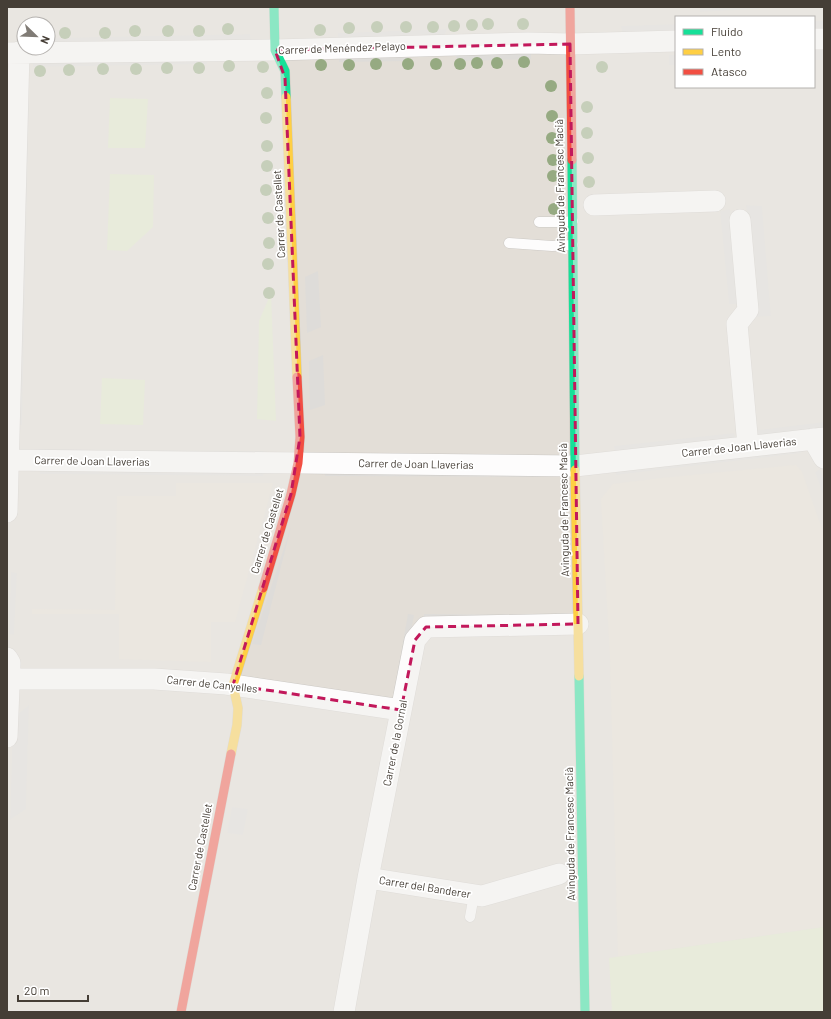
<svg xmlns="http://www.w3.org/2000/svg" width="831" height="1019" viewBox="0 0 831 1019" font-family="Barlow,sans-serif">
<rect width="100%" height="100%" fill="#efede9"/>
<!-- residential -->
<path fill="#e3ded7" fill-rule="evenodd" d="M7,7H824V1012H7ZM676,17H814V87H676ZM24,24H48V48H24Z"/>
<!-- education -->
<path fill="#e6dfd5" d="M796,465L802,472L824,535V927L618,957L610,656L601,499L613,484L662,478Z
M176,483H273L235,622H211V662L119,659V614H32V609L115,610L117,496H176Z"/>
<!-- green -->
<path fill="#dfe8ca" d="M110,98L148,99L145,148H108Z
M110,174L154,175L153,227L127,251L107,250Z
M271,293L276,421L257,419L259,321Z
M102,378L145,380L143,425L100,424Z
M824,927V1012H612L609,958Z"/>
<!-- parking -->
<path fill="#dedcd9" d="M700,7H759V9L700,12Z
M814,21H824V29L814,30Z
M676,24V33L623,35L621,26Z
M447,29L444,37L338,42V33Z
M250,34L251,43L48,45V38Z
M824,50V60H814V50Z
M531,53V59L458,61L455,54Z
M339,55L407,56L410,61L339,62Z
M669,55H676V65H669Z
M207,57V64L33,67V61Z
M23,101H29L22,425H14Z
M746,205L762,206L771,316L757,317Z
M730,209L739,304H729L720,211Z
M318,271L321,327L307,333L305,277Z
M323,355L325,405L310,410L309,361Z
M824,422V428L757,436V430Z
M734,433L736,439L615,454L614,446Z
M799,446L801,453L616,475V467Z
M38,449L264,451V458L38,455Z
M40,468L264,471L263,476L40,474Z
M326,469L541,472L540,477L325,476Z
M820,469L824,480V497L815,472Z
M291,527L261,645L252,644Z
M11,572L17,573L14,635L9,634Z
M408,614L414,615L398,700L393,698Z
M424,614L546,615L424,620Z
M29,705L26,809L10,820L13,718Z
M232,807L248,809L243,835L227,833Z"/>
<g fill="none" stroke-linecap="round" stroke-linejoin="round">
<defs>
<path id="lane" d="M539,222H562L573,221
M509,243L552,246L573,245
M470,917L474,895"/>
<path id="street" d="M814,39H824
M7,53L275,50L528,43L570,44L676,41
M594,205L715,201
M740,220L748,310L737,324L748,446
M813,439L824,458
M7,460L575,466L824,438
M7,512L19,52
M7,658L10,663L7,737
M21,679H154L226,684L401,710
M368,878L482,896L559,874
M344,1012L368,878L415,640L426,627L578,624"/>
<path id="fast" d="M274,7L275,50L285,71L286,97
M572,160L575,470
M579,676L585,1012"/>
<path id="slow" d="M286,97L297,377
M575,470L579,676
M231,754L237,725L238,708L233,685L263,588"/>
<path id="jam" d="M570,7L572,160
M263,588L291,494L298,463L300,437L297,377
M181,1012L231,754"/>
</defs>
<!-- lane casing -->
<use href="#lane" stroke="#ccc9c5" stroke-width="11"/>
<!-- street casing -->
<use href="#street" stroke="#ccc9c5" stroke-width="22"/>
<!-- fast casing -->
<use href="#fast" stroke="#cec9c0" stroke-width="10"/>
<!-- slow casing -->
<use href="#slow" stroke="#cec9c0" stroke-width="10"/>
<!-- jam casing -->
<use href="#jam" stroke="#cec9c0" stroke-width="10"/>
<!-- lane -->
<use href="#lane" stroke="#fdfcfc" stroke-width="10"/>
<!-- street -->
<use href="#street" stroke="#fdfcfc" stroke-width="21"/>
<!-- fast -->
<use href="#fast" stroke="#16e098" stroke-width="9"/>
<!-- slow -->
<use href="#slow" stroke="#ffcf43" stroke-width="9"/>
<!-- jam -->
<use href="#jam" stroke="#f24e42" stroke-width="9"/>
</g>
<!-- trees -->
<g fill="#96aa82">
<circle cx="488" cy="24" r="6"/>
<circle cx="523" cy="24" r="6"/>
<circle cx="472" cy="25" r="6"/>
<circle cx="454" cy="26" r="6"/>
<circle cx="377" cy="27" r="6"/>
<circle cx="406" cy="27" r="6"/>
<circle cx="433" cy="27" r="6"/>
<circle cx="349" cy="28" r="6"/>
<circle cx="228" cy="29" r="6"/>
<circle cx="320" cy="30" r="6"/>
<circle cx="135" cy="31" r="6"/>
<circle cx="168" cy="31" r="6"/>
<circle cx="199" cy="31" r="6"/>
<circle cx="65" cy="33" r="6"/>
<circle cx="105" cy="33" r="6"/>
<circle cx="524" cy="62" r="6"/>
<circle cx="477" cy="63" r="6"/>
<circle cx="497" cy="63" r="6"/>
<circle cx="376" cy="64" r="6"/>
<circle cx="408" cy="64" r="6"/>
<circle cx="436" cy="64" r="6"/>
<circle cx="460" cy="64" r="6"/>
<circle cx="321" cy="65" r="6"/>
<circle cx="349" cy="65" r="6"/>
<circle cx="229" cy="66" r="6"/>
<circle cx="263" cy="67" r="6"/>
<circle cx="602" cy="67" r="6"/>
<circle cx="167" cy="68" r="6"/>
<circle cx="199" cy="68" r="6"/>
<circle cx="103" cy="69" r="6"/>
<circle cx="136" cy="69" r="6"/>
<circle cx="69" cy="70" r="6"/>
<circle cx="40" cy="71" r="6"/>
<circle cx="551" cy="86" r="6"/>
<circle cx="267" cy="93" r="6"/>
<circle cx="587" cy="107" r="6"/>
<circle cx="552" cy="116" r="6"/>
<circle cx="266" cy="118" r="6"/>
<circle cx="587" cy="133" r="6"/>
<circle cx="552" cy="138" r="6"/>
<circle cx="267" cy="146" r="6"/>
<circle cx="588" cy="158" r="6"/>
<circle cx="553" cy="160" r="6"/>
<circle cx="267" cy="166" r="6"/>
<circle cx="553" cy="176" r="6"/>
<circle cx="589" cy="182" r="6"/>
<circle cx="266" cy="190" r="6"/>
<circle cx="554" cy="209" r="6"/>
<circle cx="268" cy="218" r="6"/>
<circle cx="269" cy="243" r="6"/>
<circle cx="268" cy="264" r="6"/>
<circle cx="269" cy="293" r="6"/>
</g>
<!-- marked area -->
<path d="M0 0H831V1019H0ZM570,44L578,624L426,627L415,640L401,710L233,685L291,494L300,437L285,78L275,50Z" fill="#efede9" fill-opacity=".55" fill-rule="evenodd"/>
<path fill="none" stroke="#c2185b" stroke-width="3" stroke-dasharray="8 5" stroke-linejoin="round" d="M570,44L578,624L426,627L415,640L401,710L233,685L291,494L300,437L285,78L275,50Z"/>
<g text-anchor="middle" stroke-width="3.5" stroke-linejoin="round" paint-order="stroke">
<!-- street labels -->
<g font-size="11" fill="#453e36" stroke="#fff">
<text transform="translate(342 48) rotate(-2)" y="4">Carrer de Menéndez Pelayo</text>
<text transform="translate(560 186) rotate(-91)" y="4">Avinguda de Francesc Macià</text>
<text transform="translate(279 214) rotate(-93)" y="4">Carrer de Castellet</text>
<text transform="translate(739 447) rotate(-6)" y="4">Carrer de Joan Llaverias</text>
<text transform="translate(92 461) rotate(1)" y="4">Carrer de Joan Llaverias</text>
<text transform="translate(416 464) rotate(1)" y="4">Carrer de Joan Llaverias</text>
<text transform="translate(564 510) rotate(-91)" y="4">Avinguda de Francesc Macià</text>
<text transform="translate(267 531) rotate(-73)" y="4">Carrer de Castellet</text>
<text transform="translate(212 684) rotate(6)" y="4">Carrer de Canyelles</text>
<text transform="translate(395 743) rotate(-79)" y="4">Carrer de la Gornal</text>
<text transform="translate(570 834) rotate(-91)" y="4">Avinguda de Francesc Macià</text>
<text transform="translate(200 847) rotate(-79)" y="4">Carrer de Castellet</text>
<text transform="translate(425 887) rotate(9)" y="4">Carrer del Banderer</text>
</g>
</g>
<!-- border -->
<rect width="831" height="1019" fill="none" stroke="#453e36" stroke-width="16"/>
<!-- legend -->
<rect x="675" y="16" width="140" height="72" fill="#ffffff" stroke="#b5b2af"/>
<rect x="683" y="29" width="20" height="6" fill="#16e098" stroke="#b5b2af"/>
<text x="711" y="36" font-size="12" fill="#453e36">Fluido</text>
<rect x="683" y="49" width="20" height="6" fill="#ffcf43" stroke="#b5b2af"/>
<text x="711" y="56" font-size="12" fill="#453e36">Lento</text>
<rect x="683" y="69" width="20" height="6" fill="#f24e42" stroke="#b5b2af"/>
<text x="711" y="76" font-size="12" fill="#453e36">Atasco</text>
<!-- north arrow -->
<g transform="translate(36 36) rotate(113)"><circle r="19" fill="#ffffff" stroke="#b5b2af"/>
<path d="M0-3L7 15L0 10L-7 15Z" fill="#807b75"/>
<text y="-6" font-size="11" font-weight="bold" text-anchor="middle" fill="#453e36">N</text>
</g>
<!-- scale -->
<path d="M18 995v6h70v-6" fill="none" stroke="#453e36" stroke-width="2"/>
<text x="24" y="995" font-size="12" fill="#453e36" stroke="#ffffff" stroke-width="3" paint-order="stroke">20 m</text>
</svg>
